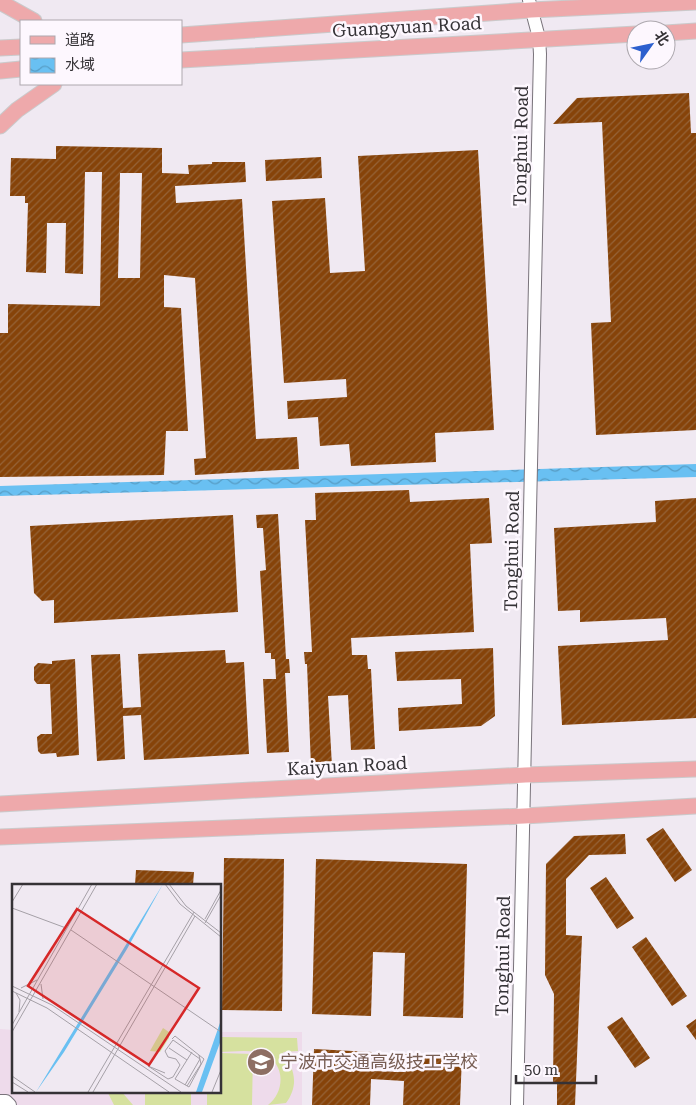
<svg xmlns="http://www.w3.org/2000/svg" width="696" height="1105" viewBox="0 0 696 1105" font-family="'Roboto Serif','Noto Sans SC',serif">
<defs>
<pattern id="water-waves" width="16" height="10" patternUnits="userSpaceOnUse" patternTransform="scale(1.25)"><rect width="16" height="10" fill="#69c0f2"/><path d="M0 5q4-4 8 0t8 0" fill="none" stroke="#579dc5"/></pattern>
<pattern id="building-hatch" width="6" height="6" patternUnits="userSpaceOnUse" patternTransform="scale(1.25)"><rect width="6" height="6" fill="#864309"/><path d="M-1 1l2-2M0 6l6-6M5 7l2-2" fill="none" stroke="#956338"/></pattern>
</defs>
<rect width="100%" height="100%" fill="#f0e9f2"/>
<!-- education -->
<path fill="#eedbeb" d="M0,1029L14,1030V1091H220V1032H302V1105H0Z"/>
<!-- pitch -->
<path fill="#d6e19f" d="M220,1037L297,1038L298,1051L283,1052C295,1070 299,1085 286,1103L268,1105C285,1092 286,1063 263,1054C250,1049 233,1052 220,1052Z
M220,1053L253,1054L252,1105H207V1091H220Z
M107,1091H121L133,1105H114Z
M145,1091H191V1105H145Z"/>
<!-- water -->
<path fill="url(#water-waves)" d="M696,464V477L0,496V486Z"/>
<!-- building -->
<path fill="url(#building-hatch)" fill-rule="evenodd" d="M689,93L691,133H696V430L596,435L591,323L611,322L602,122L553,124L577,98Z
M56,146L162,148V173L189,174L188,165L212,164V162H245L246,182L175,186L176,203L242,199L256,439L297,437L299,469L195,475L194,459L206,458L195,278L164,275V307L181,308L188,431H166L164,475L0,477V333H8V304L100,306L102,172H85L83,274L65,273L66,223H47L46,273L26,272L28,203H25V196H10L11,158L56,159ZM120,173H142L140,278H118Z
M478,150L494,430L435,433L436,462L351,466L349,444L320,446L318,417L288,419L287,401L347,397L346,379L284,383L272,201L325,198L330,273L365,271L358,156Z
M321,157L322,178L266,181L265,160Z
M409,490L410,502L489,498L492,543L470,544L474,632L351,638L352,655H367L368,669H371L375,749L351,750L348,695L328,696L332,766L311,767L307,664H305L304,652H312L305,520H316L315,493Z
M696,498V718L562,725L558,646L668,640L666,618L580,622V610L558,611L554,528L656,522L655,501Z
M278,514L286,659H289L290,673H285L289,752L267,753L263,679H276L275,659H271V653H265L260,571L266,570L263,528H257L256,515Z
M233,515L238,612L54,623V600L42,601L34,593L30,526Z
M493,648L495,716L481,726L399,731L398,708L462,704L461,679L397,681L395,652Z
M225,650L226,663L244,662L249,754L144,760L141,715L123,716L125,759L97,761L91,655L120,654L123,708L141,707L138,654Z
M75,659L79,755L57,757L56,753L41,754L38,751L37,737L41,734H52L50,684H37L34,680V667L38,663L52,664V661Z
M663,828L692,870L675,882L646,839Z
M625,834L626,854L589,855L566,879V935L582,936L575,1105H557V1084H553L554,994L545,975L546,864L574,836Z
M224,858L284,859L282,1011L222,1010Z
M316,859L467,864L463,1018L403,1016L405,953L373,952L371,1016L312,1014Z
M136,870L194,872L193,885H135Z
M606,877L634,918L617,929L590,888Z
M646,937L687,996L672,1006L632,947Z
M622,1017L650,1058L635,1068L607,1027Z
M696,1019V1040L686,1026Z
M314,1049L372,1052L371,1071L404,1072L405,1054L462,1056L460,1105H403L404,1081L371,1079L370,1105H312Z"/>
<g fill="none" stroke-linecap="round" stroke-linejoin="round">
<defs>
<path id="minor" d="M0,1101H6L10,1105
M517,1105L540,54L539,38L529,0"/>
<path id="major" d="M0,2L34,21
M666,33L696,31
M181,35L531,10L696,2
M0,48L21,47
M181,60L636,34
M0,71L21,69
M0,126L17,110L54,84
M0,804L525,775L696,769
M0,837L524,816L696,806"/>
</defs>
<!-- minor casing -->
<use href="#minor" stroke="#79737b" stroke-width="14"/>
<!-- major casing -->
<use href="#major" stroke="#cacacb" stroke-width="17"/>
<!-- minor -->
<use href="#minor" stroke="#fff" stroke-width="12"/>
<!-- major -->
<use href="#major" stroke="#eea9ab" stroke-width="15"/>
</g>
<!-- icons -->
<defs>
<symbol id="university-disc" viewBox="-11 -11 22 22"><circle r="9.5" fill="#8d6e63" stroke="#fdf7fe"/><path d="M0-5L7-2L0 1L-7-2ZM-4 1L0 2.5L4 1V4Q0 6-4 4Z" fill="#fff"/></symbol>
</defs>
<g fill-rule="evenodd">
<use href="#university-disc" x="245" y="1046" width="32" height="32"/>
</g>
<g text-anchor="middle" stroke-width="5" stroke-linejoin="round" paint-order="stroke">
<!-- street labels -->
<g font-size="18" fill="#353236" stroke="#fdf7fe">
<text transform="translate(407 27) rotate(-3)" y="6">Guangyuan Road</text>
<text transform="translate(521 146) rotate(-89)" y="6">Tonghui Road</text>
<text transform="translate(512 551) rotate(-89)" y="6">Tonghui Road</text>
<text transform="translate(347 766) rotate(-3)" y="6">Kaiyuan Road</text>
<text transform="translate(503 956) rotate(-89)" y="6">Tonghui Road</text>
</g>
<!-- education labels -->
<g font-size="18" fill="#785e54" stroke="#fdf7fe" text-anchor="start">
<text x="280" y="1068">宁波市交通高级技工学校</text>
</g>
</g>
<!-- overview -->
<g transform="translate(12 884)">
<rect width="209" height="209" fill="#f0e9f2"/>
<path d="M151,144L157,148V154L148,168L138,167Z" fill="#d6e19f"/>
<path d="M151,0L115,65L52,168L24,208ZM209,136V156L190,208H184Z" fill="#69c0f2"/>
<path fill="none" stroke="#a5a0a7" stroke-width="1" d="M153,0L168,20L209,53M157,0L174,22L209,49M0,18L11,0M0,24L54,44M193,35L209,6M193,39L209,11M59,46L209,148M29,100L31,115M0,102L40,121L169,208M9,104L25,96M0,107L35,124L157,208M4,109L8,116L7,128M0,141L80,0M0,148L85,0M160,155L163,152L192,175L177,203L163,195L180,168M157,164L175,176M136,182L156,195L161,193L168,181L164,175L156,173L153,167L161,156L188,175L173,201M136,182L153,189M0,192L23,208M0,198L16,208M175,202L189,180L187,171M76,208L182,28M81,208L183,32M200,208L209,186"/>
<path fill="#d62828" fill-opacity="0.15" stroke="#d62828" stroke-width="2.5" d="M65,25L187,104L137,181L16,102Z"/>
<rect width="209" height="209" fill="none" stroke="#353236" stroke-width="2.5"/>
</g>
<!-- legend -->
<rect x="20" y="20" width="162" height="65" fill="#fdf7fe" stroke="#ada8ae"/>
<rect x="30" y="36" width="25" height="8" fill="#eea9ab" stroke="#ada8ae"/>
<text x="65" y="45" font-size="15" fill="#353236">道路</text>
<rect x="30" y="58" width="25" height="15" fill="url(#water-waves)" stroke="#ada8ae"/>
<text x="65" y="70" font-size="15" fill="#353236">水域</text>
<!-- north arrow -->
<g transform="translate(651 45) rotate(57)"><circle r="24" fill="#fdf7fe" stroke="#ada8ae"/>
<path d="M0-4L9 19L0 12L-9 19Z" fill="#2c5fce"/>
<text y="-8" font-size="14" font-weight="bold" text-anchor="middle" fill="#353236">北</text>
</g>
<!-- scale -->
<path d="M516 1075v8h80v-8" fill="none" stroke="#353236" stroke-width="2.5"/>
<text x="524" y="1075" font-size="15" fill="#353236" stroke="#fdf7fe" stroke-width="4" paint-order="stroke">50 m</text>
</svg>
